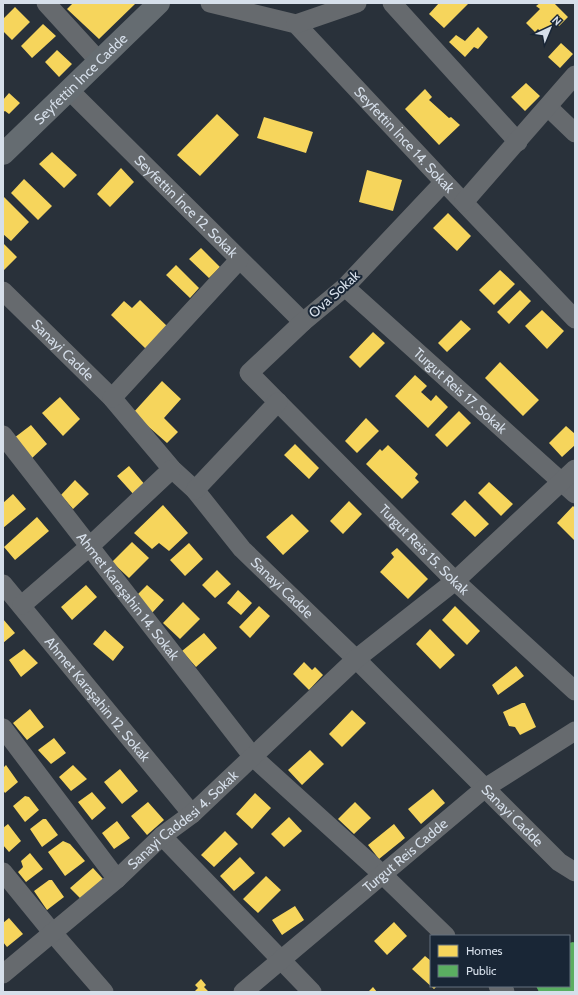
<svg xmlns="http://www.w3.org/2000/svg" width="578" height="995" viewBox="0 0 578 995" font-family="Cabin,sans-serif">
<rect width="100%" height="100%" fill="#29313a"/>
<!-- homes -->
<path fill="#f6d55c" d="M73,3H133L135,4L99,39L67,9Z
M439,3H469L444,28L429,14Z
M540,3H554L568,17L559,26L556,23L544,35L538,29L535,32L526,23L540,9L536,6Z
M15,7L30,22L12,40L3,31V19Z
M43,24L56,36L32,58L21,46Z
M478,27L488,37L478,49L474,47L465,57L449,42L456,35L465,41Z
M561,43L573,54L560,68L548,57Z
M57,50L72,64L59,77L45,62Z
M526,83L540,96L525,111L511,97Z
M425,89L432,97L429,100L449,118L451,117L460,125L439,145L405,109Z
M9,93L20,103L9,114L5,111L3,112V100Z
M217,114L239,135L200,176L177,155Z
M264,117L313,132L306,153L257,138Z
M52,152L77,175L64,188L39,164Z
M121,168L134,182L110,207L97,194Z
M367,170L402,180L393,211L359,202Z
M24,179L52,206L38,220L11,193Z
M3,196L29,222L11,241L3,234Z
M448,213L471,236L457,251L433,228Z
M3,243L17,257L3,271Z
M201,248L220,267L209,278L189,259Z
M176,265L199,288L190,298L166,275Z
M500,270L515,284L494,305L479,290Z
M520,290L531,301L509,324L497,312Z
M140,300L168,327L146,349L111,315L124,301L132,308Z
M542,310L564,331L547,349L525,326Z
M461,320L471,329L447,352L438,343Z
M373,332L385,343L360,368L349,357Z
M500,362L539,400L523,416L485,378Z
M415,375L427,386L421,392L431,401L436,395L448,407L428,428L395,396Z
M162,381L181,399L164,418L178,432L167,443L133,413Z
M60,397L80,419L63,436L42,413Z
M459,411L471,423L447,447L435,435Z
M366,418L379,431L357,453L345,441Z
M31,425L47,444L31,459L14,438Z
M566,426L575,434V445L562,457L549,443Z
M295,444L319,468L309,479L284,455Z
M388,445L418,474L415,478L419,482L402,499L366,464L380,449L382,451Z
M129,466L146,486L135,496L117,476Z
M75,480L89,494L73,509L61,495Z
M489,482L513,504L501,516L478,493Z
M13,494L26,509L3,528V503Z
M465,500L489,524L475,537L451,514Z
M349,501L362,514L343,534L330,521Z
M163,505L188,533L169,551L159,543L152,549L134,533Z
M573,506L575,508V541L557,523Z
M292,514L309,531L283,555L266,537Z
M37,517L49,531L15,560L4,547Z
M132,542L149,558L129,578L112,562Z
M189,543L203,559L185,576L170,560Z
M397,548L428,579L408,599L380,572L394,557L391,553Z
M217,570L231,584L215,598L202,585Z
M86,585L97,597L72,620L61,607Z
M147,585L164,600L152,613L135,597Z
M238,590L252,603L241,615L227,603Z
M183,602L200,619L180,639L163,623Z
M259,606L270,616L250,638L239,627Z
M455,606L480,631L467,645L442,620Z
M3,619L15,633L3,643Z
M430,629L455,655L440,669L416,644Z
M105,630L124,647L113,661L93,644Z
M204,633L217,648L196,667L182,651Z
M24,649L38,663L21,677L9,660Z
M304,662L312,670L315,667L323,675L309,690L293,674Z
M516,666L524,676L498,695L492,685Z
M522,703H525L536,727L520,735L515,727L509,726L503,712Z
M30,709L44,727L27,740L13,723Z
M352,710L366,723L342,747L329,734Z
M54,738L66,753L51,764L38,750Z
M310,750L324,764L302,785L288,770Z
M6,765L18,782L5,793L3,790V768Z
M73,765L87,779L71,791L59,777Z
M120,769L138,791L122,804L104,782Z
M433,789L445,803L421,824L408,809Z
M92,792L106,808L92,820L78,802Z
M255,793L271,808L252,829L236,814Z
M25,796L29,797L39,810L25,822L13,806Z
M148,802L164,820L147,835L131,816Z
M355,802L371,818L354,834L338,819Z
M289,817L302,831L284,847L271,834Z
M43,819H46L58,835L42,847L30,829Z
M117,821L130,838L114,849L102,833Z
M8,824L21,841L9,852L3,845V828Z
M394,824L405,838L379,859L368,845Z
M225,831L238,844L214,867L201,855Z
M63,841L70,844L85,861L65,876L48,852Z
M30,853L43,869L26,882L18,872L23,867L21,861Z
M240,857L255,873L234,891L220,876Z
M93,868L103,879L81,899L70,888Z
M266,876L281,890L258,913L243,899Z
M49,880H52L64,897L47,910L34,891Z
M295,906L304,920L282,935L272,920Z
M9,918L23,934L7,947L3,942V923Z
M394,922L407,936L387,955L374,941Z
M425,956L431,961V986H437L434,989L412,969Z
M201,979L206,985L204,987L209,992H194L198,988L195,985Z
M373,987L377,992H368Z"/>
<!-- public -->
<path fill="#5aae61" d="M573,942L575,943V992H539L536,986H569V943Z"/>
<g fill="none" stroke-linecap="round" stroke-linejoin="round">
<!-- minor -->
<g stroke="#666a6e" stroke-width="19">
<path d="M46,3L99,61"/>
<path id="s1" d="M210,3L296,24L444,182L575,319"/>
<path d="M392,3L518,142"/>
<path d="M296,24L357,3"/>
<path id="s2" d="M69,90L303,322"/>
<path d="M548,107L575,133"/>
<path id="s3" d="M444,182L345,287L303,322L249,373L455,581L575,691"/>
<path d="M464,202L575,75"/>
<path id="s4" d="M345,287L575,494"/>
<path id="s5" d="M3,291L112,398L172,469L195,490L242,549L356,659L559,862L575,872"/>
<path d="M112,398L239,260"/>
<path id="s6" d="M3,435L253,757L382,874L446,936"/>
<path d="M195,490L278,402"/>
<path id="s7" d="M3,584L192,814"/>
<path d="M22,605L90,546L172,469"/>
<path d="M3,728L117,879"/>
<path d="M162,836L312,992"/>
<path d="M3,872L52,932L104,992"/>
<path id="s8" d="M3,974L117,879L162,836L192,814L356,659L455,581L575,469"/>
<path d="M498,986L505,992"/>
<path id="s9" d="M243,992L485,788L575,731"/>
</g>
<!-- major -->
<path stroke="#656c71" stroke-width="22" id="s10" d="M3,154L159,3"/>
</g>
<g text-anchor="middle" stroke-width="4" stroke-linejoin="round" paint-order="stroke">
<!-- street labels -->
<g font-size="14" fill="#d6dfea" stroke="#192636">
<text dy="5" stroke="none"><textPath href="#s10" startOffset="108">Seyfettin İnce Cadde</textPath></text>
<text dy="5" stroke="none"><textPath href="#s1" startOffset="247">Seyfettin İnce 14. Sokak</textPath></text>
<text dy="5" stroke="none"><textPath href="#s2" startOffset="165">Seyfettin İnce 12. Sokak</textPath></text>
<text transform="translate(334 294) rotate(-42)" y="5">Ova Sokak</text>
<text dy="5" stroke="none"><textPath href="#s5" startOffset="84">Sanayi Cadde</textPath></text>
<text dy="5" stroke="none"><textPath href="#s4" startOffset="155">Turgut Reis 17. Sokak</textPath></text>
<text dy="5" stroke="none"><textPath href="#s3" startOffset="522">Turgut Reis 15. Sokak</textPath></text>
<text dy="5" stroke="none"><textPath href="#s5" startOffset="408">Sanayi Cadde</textPath></text>
<text dy="5" stroke="none"><textPath href="#s6" startOffset="204">Ahmet Karaşahin 14. Sokak</textPath></text>
<text dy="5" stroke="none"><textPath href="#s7" startOffset="149">Ahmet Karaşahin 12. Sokak</textPath></text>
<text dy="5" stroke="none"><textPath href="#s5" startOffset="732">Sanayi Cadde</textPath></text>
<text dy="5" stroke="none"><textPath href="#s8" startOffset="237">Sanayi Caddesi 4. Sokak</textPath></text>
<text dy="5" stroke="none"><textPath href="#s9" startOffset="212">Turgut Reis Cadde</textPath></text>
</g>
</g>
<!-- border -->
<rect width="578" height="995" fill="none" stroke="#d6dfea" stroke-width="8"/>
<!-- legend -->
<rect x="430" y="935" width="140" height="52" fill="#192636" stroke="#65707e"/>
<rect x="438" y="945" width="20" height="12" fill="#f6d55c" stroke="#65707e"/>
<text x="466" y="955" font-size="12" fill="#d6dfea">Homes</text>
<rect x="438" y="965" width="20" height="12" fill="#5aae61" stroke="#65707e"/>
<text x="466" y="975" font-size="12" fill="#d6dfea">Public</text>
<!-- north arrow -->
<g transform="translate(550 28) rotate(44)" stroke="#192636" stroke-width="3" paint-order="stroke">
<path d="M0-3L7 15L0 10L-7 15Z" fill="#d6dfea"/>
<text y="-6" font-size="11" font-weight="bold" text-anchor="middle" fill="#d6dfea">N</text>
</g>
</svg>
